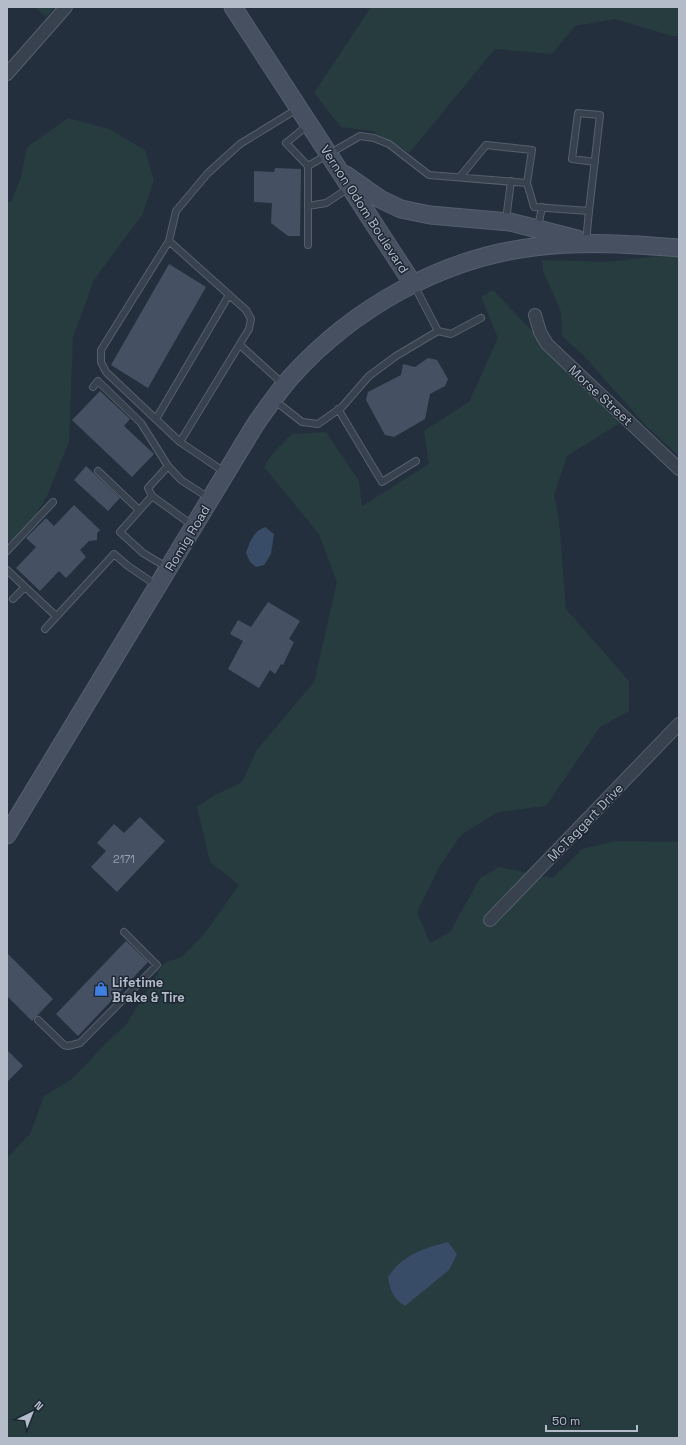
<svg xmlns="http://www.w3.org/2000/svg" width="686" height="1445" viewBox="0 0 686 1445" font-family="'Space Grotesk',sans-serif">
<rect width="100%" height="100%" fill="#242f3e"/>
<!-- green -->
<path fill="#263c3f" d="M35,7H55L46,17Z
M371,7H679V36H672L615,19L575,26L552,54L495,49L409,153L372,131L341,127L314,93Z
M68,118L109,129L145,150L154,181L142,215L94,280L73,337L69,442L47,496L26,531L7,543V201L11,202L21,177L27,147Z
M676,254L679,255V456L647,427L584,356L562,336L561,312L543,271L542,260L607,262Z
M493,290L620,423L567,456L554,495L559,520L566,609L629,681V711L600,727L546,806L498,812L461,835L439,867L417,912L430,943L450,932L480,878L499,867L553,878L582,849L615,841L679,842V1438H7V1158L30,1134L44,1096L72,1079L110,1039L126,1025L164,963L182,957L205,933L239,885L210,862L197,807L213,796L242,782L257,750L314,682L337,582L319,534L264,467L272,454L292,434L326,432L359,481L362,506L429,464L424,431L469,402L498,338L481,297Z"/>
<!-- water -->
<path fill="#394c67" d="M265,527L274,534L271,554L264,565L256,567L250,562L246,553C250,541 253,532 265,527Z
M448,1242L457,1254L449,1270L405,1306C393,1299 390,1290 388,1277C402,1255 424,1248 448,1242Z"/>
<!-- building -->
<path fill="#455162" d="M275,168L301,169L300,236H288L271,223L272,203L254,202V171L274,172Z
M169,264L206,287L148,388L111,365Z
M428,358L437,360L448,379L445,386L430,394L425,419L394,437L385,435L366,400L368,392L401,375L403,364L415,367Z
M100,391L130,419L124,426L154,454L132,477L72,420Z
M86,466L120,498L108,511L74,480Z
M74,505L100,530L97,533V540L89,541L80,550L86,557L66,578L59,571L40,591L16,568L36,547L26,538L46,518L54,526Z
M268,602L300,621L289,639L294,642L283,665L281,664L275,674L270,670L259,688L228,669L243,641L230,634L238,620L251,627Z
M140,817L165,841L117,892L91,867L106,851L97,843L114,824L124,833Z
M126,941L148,962L78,1036L56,1014Z
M7,953L53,999L32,1021L7,996Z
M7,1050L23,1066L7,1082Z"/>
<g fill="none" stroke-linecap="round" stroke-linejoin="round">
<defs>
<path id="lane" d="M308,166L360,136L374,138L389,144L429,175L527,183
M460,177L486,145L532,150L527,183L534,207L589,211L586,242
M308,206L326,203L349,188
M589,211L600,115L578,113L572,159L595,162
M506,220L511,181
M538,227L542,207
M169,241L101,350V362L106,372L180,442
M308,245V166L286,143L308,125
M414,285L438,331L451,334L481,318
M240,345L283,384
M93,387L98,381L141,423L168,466
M274,400L302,422L318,424L342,407L369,376L396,356L438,331
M338,409L382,482L416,461
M156,419L229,295
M98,471L139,510
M226,473L180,442L249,329L251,319L246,310L169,241L176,211L208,173L240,144L297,109
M152,496L120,532L143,553L168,568
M192,525L152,496L148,488L168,466L181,480L209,498
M7,551L53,502
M7,570L25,587
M13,599L25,587L56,616
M45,629L114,554L128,566L156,585
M38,1020L64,1045L68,1046L80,1043L157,965L124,932"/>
<path id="street" d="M7,74L66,7
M535,315L540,332L547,344L679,469
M490,920L679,724"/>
<path id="secondary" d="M233,7L413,284
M346,175L380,199L401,209L430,215L510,222L577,239
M7,835L255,425C266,409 278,392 291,377C353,308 442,258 534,247C582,241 631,244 679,248"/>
</defs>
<!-- lane casing -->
<use href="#lane" stroke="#565f6c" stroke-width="8"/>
<!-- street casing -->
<use href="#street" stroke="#565f6c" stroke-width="14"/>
<!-- secondary casing -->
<use href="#secondary" stroke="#565f6c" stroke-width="19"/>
<!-- lane -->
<use href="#lane" stroke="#38414e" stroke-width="6"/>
<!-- street -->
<use href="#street" stroke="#38414e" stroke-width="12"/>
<!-- secondary -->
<use href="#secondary" stroke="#465061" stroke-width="17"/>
</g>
<!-- icons -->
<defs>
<symbol id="shop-bare" viewBox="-9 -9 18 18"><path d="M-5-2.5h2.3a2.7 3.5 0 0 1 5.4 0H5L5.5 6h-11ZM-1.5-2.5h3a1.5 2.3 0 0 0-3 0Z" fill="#3f7fe0" stroke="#1d2633" stroke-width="2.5" paint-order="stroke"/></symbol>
</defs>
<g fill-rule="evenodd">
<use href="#shop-bare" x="91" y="979" width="20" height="20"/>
</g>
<g text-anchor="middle" stroke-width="3" stroke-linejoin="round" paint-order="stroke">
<!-- number labels -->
<g font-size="11" fill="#98a1af">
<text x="124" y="863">2171</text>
</g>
<!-- street labels -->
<g font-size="13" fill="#b4bcc9" stroke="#1d2633">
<text transform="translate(365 209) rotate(57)" y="5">Vernon Odom Boulevard</text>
<text transform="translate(601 395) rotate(43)" y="5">Morse Street</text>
<text transform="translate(187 538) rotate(-59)" y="5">Romig Road</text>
<text transform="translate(585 822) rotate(-46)" y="5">McTaggart Drive</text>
</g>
<!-- poi labels -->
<g font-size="13" font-weight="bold" fill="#b4bcc9" stroke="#1d2633" text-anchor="start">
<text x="112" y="987">Lifetime<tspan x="112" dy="15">Brake &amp; Tire</tspan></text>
</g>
</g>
<!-- border -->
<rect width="686" height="1445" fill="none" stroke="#b4bcc9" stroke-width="16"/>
<!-- north arrow -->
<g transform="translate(32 1413) rotate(43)" stroke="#1d2633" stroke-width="3" paint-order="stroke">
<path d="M0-3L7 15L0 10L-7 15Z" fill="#b4bcc9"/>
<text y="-6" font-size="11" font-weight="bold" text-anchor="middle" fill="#b4bcc9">N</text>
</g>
<!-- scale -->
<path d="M546 1425v6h91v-6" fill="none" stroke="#b4bcc9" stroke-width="2"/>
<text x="552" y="1425" font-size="12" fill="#b4bcc9" stroke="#1d2633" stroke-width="3" paint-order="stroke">50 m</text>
</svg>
